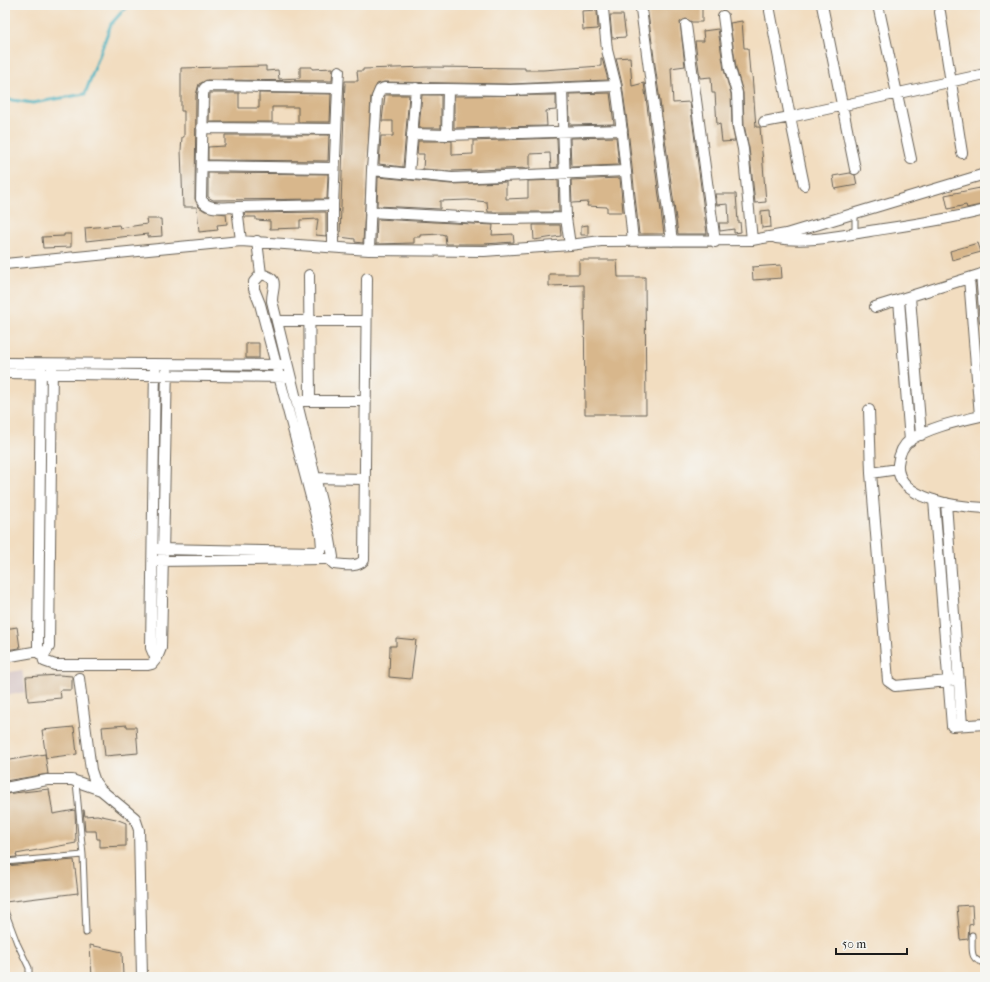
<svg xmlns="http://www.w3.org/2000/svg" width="990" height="982" viewBox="0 0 990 982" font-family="'IM FELL French Canon',serif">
<rect width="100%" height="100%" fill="#f6f6f2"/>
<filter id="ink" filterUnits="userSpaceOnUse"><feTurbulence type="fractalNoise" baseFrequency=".025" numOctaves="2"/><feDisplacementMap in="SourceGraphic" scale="8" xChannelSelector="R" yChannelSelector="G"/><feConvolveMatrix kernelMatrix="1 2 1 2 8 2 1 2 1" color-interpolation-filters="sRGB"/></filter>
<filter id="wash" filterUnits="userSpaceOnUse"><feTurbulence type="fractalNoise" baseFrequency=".012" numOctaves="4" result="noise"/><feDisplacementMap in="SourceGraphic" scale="16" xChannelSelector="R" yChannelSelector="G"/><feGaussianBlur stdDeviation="0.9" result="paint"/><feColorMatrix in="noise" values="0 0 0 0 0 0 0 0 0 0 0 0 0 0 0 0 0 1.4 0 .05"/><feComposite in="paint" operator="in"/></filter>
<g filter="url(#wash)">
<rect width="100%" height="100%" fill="#f2ddc0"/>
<!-- industrial -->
<path fill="#d2bfbf" d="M22,670L26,692L5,695V673Z"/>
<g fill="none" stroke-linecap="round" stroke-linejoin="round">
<!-- stream -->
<path stroke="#3faebc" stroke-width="3" d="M5,99L33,103L85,94L111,24L128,5"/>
</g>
<g id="blocks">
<!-- building -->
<path fill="#d8b78c" d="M674,5L675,8H702V22H692L686,19L680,22L685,66L671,68L673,103L690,102L707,234H678L647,6Z
M597,10L598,29L583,30L582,11Z
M610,15H623L626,37L612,38Z
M742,21L744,48H748L750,74H752L756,127H760L766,202L755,203L749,148L744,125L743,93L736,68L730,23Z
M718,29L724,70L731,94L732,126L735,141L722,142L720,124L717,125L715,93H712L711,77L700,78L695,41H704L703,31Z
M630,57L632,86L644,83L664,234H639L628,129L622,84L616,58Z
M601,58H602L608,80L510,84L384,82L377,84L371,97L363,243L355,242V239L340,237L345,81H358L357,71H363V69L427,67L525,68V70H543L601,66Z
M266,66V71L278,70L279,79L300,78V67H312V69L333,68L332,81L207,80L199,84L196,95L195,199L199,207L205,211L226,214L227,224L217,225L218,230L199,232L197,207H183L181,150L182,137H184V111H181V68Z
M210,93H239V108H259V93L331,94L330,122H298V107H272V122H209Z
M610,93L614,124L570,125L569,94Z
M385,95H409L403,167L379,164L381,136H393V121H382Z
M422,95H441V128H419Z
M556,95V110L546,111L547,126L454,128V96Z
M225,135H329L328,161L208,160V147L225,146Z
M616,137L619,165L571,167L570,138Z
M557,138L558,167L551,168L550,153L530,154V168L452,171L423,169L424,154H417L418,141H452V155L473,154V141Z
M208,173L328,174L327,199L213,200L208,197Z
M850,173L855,175L857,185L835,189L833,176Z
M378,177L451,184L506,182V199L528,198V181L558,180L559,212H488L487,202L468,200L440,201V209L377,206Z
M620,178L623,212H607V207L587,206L588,202L572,203L571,180Z
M985,187V204L967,208L966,205L948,209L945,195Z
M715,194H736L738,222H740L741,232L734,233V229L720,231L719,223H729L728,204L717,205Z
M770,210L771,227L762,228L761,211Z
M326,212V236L316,235L318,219L300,220V228L270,229V221L256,220V217H245L244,213Z
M146,219H161L162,236L148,237V234L86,241L85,228L119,225L120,228L147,224Z
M377,219L493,225L492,235L513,234L514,242L484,244H446L445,235L441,234L420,235V237H414V243L376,244Z
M533,225H560L561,236L534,240Z
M588,225V235H581V226Z
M64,234H71V247L43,248L42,237L64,236Z
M978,243L981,252L952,260L950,251Z
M579,260H617L618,277H645L646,414H585L584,285L549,286V274H579Z
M781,265L782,278L753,280L752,267Z
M246,343H259V358H246Z
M17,627L20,648L5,650V629Z
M396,638L416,640L411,679L389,677L390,646H396Z
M59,675L72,676V690H60L61,698L28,701L26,677Z
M127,725V727H136L138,753L105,756L102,727Z
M74,727L77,754L46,758L42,730Z
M45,754L48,774L5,781V761Z
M49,789L53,814L75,810L76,843L16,854L17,857L5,858V794Z
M83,810H84L85,816L97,815L116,819L126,823V846L100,847V839H97L96,831H85Z
M74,860L78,893L5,902V866Z
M972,905L973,924L969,925L968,939L960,940L957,906Z
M90,945L122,952L123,976L92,977Z"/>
</g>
</g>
<g filter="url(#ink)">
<use href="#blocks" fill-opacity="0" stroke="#676055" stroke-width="1"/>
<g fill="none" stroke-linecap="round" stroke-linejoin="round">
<defs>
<path id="service" d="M855,233V212
M76,782L83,855L86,933
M5,862L83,855
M5,911L17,943L29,968V977
M972,935C973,949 968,960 985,963"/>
<path id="minor" d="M822,5L855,169
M878,5L911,159
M603,9L607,50L616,86
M641,9L672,241
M940,12L962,153
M723,16L730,69L737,93L738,126L743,149L752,240
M686,25L715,242
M338,88L339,71
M562,88L566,218L570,245
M764,122L790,117L770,11
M202,128L336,129
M412,134L447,135L622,130
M447,135L448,89
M202,166L334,168
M372,170L452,178L626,171
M409,174L416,88
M804,185L790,117L985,74
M237,207L333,205
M370,212L497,219L566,218
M776,238C808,243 838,236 870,231C909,225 947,220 985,210
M241,241L237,207C225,207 207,211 201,199L203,95L204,89L207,86L338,88L333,205V246
M257,241L261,274
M369,250L372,170L377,97L380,90L384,88L510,90L616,86L621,124L633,241
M5,264L241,241L369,250L484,251L570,245L601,241L752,240L786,234L985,174
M981,274L985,321
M309,275L310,401
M969,278L980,416
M910,297L921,435
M899,300L910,441
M875,307L985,273
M277,321H366
M5,363L283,365
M41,364L38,646L40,654L43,657L49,647L52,364
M155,365L151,648L154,655L157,658L161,648L167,366
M5,373L287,377
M303,401H365
M869,410L871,473
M985,415C960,421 932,426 910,440C902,446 899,455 898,464C895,500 960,507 985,508
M898,469L871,473L888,681L895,686L959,680
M311,478L365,479
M934,500L952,726L985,724
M946,503L962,725
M158,549L317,552L322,548L321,535L260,304L254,289V282L261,274
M329,559L334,564C344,565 357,568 364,560L367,278
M157,561L325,559H332L333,557L329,534L272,301C272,286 281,279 261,274
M5,657L39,651
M43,657L44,661L55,665H148L152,664L157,658
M79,678L91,770L95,782L101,790L135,818L139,830L142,977
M5,788L47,780H72L101,790"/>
</defs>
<!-- service casing -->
<use href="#service" stroke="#676055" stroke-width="7"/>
<!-- minor casing -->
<use href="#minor" stroke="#676055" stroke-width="12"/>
<!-- service -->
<use href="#service" stroke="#fff" stroke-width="5"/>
<!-- minor -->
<use href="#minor" stroke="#fff" stroke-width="10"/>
</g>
</g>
<!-- margin -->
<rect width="990" height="982" fill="none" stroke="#f6f6f2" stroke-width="20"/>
<!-- scale -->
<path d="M836 948v6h71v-6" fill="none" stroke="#1c1c1c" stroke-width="2"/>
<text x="842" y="948" font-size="12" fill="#1c1c1c" stroke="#f6f6f2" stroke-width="3" paint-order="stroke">50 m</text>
</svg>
